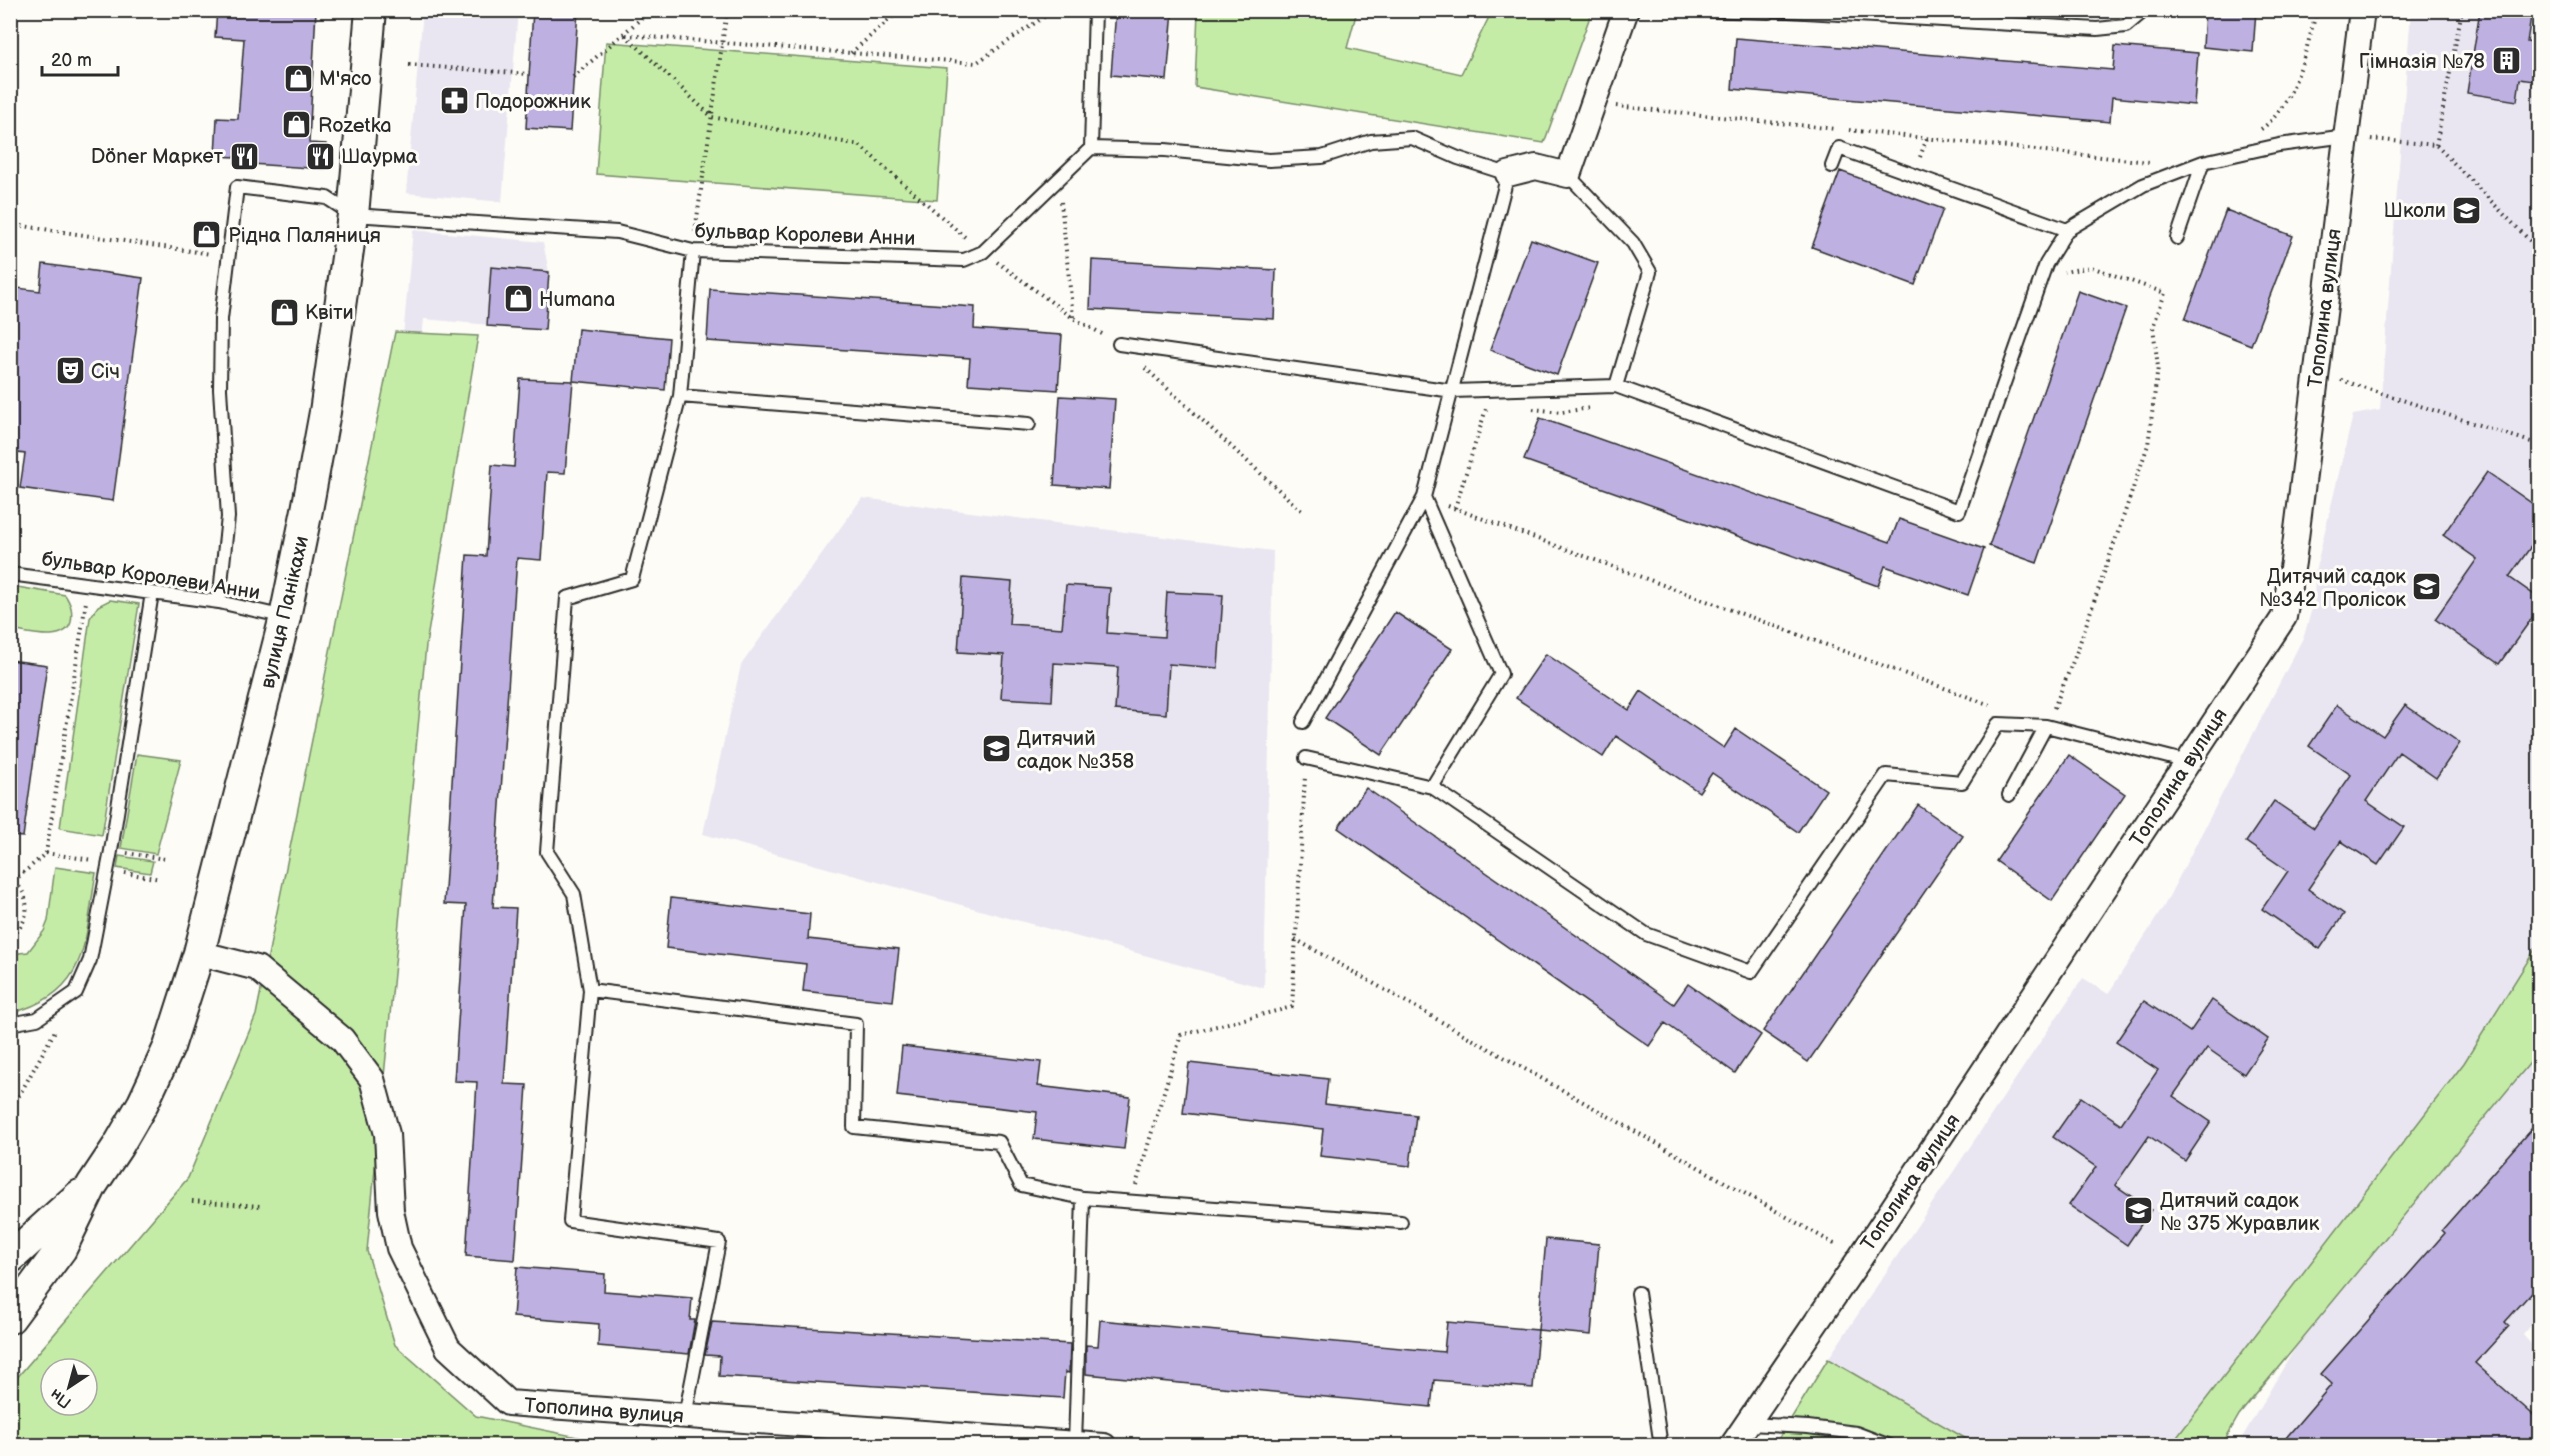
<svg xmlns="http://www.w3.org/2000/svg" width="2550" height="1456" viewBox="0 0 2550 1456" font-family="'Balsamiq Sans',sans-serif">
<rect width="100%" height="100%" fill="#fdfcf7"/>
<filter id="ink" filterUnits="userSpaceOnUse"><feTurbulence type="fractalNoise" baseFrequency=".0167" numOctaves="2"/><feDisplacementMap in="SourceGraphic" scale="12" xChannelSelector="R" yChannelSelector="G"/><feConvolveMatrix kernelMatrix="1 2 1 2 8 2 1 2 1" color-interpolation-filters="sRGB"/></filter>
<g filter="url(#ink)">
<!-- built -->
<path fill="#eae6f1" d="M423,11H518L502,202L406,193Z
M2411,11H2539V943L2464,1063L2171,1445H1977L1828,1359L2083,978L2108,994L2164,906L2304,636L2314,601L2315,572L2353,415L2380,410Z
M413,230L543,242L549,272L545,330L424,319L421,349L402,347Z
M862,498L1273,551L1264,988L703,834L741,665Z
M2539,1052V1316L2523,1335L2539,1353V1445L2237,1446L2295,1348Z"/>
<!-- green -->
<path fill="#c5eca7" stroke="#788c69" stroke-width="1.5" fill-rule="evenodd" d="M1198,11H1357L1347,48L1461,74L1492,11H1592L1544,143L1195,87Z
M606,42L947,68L937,200L596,174Z
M395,332L478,336L426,645L367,1251L395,1345L476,1416L616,1445L11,1446V1392L15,1380L188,1178L256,1015ZM51,1369H87V1405H51Z
M11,586L65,595C71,604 73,611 71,622C65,644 27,632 11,630Z
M110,600L139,604L102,835L60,828L90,618L98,606Z
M137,754L181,760L156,854L121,848Z
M119,856L153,861L150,873L117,868Z
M55,867L96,873C84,941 90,993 11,1013V954L28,952L44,931L48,921Z
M2539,943V1052L2239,1415L2222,1445H2171L2464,1063Z
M1828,1359L1977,1445L1774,1446Z"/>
<!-- building -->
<path fill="#beb1e2" stroke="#2b2b2b" stroke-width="1.5" d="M217,10H316L309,143L326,144L325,169L235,163L236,157L215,156L217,118L238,119L244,39L215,37Z
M533,10H578L570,131L526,128Z
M1116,10H1173L1167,80L1111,75Z
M2205,10H2256L2253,52L2203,47Z
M2480,10H2532L2527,42L2540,44V82L2520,79L2517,101L2467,93Z
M1736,38L2113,70L2115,46L2198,53L2194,105L2112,97L2110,122L1732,89Z
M1840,171L1943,209L1915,285L1812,247Z
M2226,210L2293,236L2251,345L2185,319Z
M1531,239L1598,263L1557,375L1490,350Z
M1092,260L1276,270L1274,319L1090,309Z
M43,264L143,278L113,501L20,488L25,454L10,452V287L40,291Z
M491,267L549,272L545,330L487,326Z
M710,289L975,307L974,329L1062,335L1058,390L968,384L970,358L707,341Z
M2078,291L2126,308L2037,563L1989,546Z
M578,329L669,338L665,390L573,381Z
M520,379L573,381L565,473L547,472L541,560L517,558L493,907L516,908L504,1084L527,1085L515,1260L466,1256L477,1082L454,1081L466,905L444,904L467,555L486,556L492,465L514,467Z
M1060,396L1115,399L1109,489L1054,485Z
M1540,418L1890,542L1899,519L1984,549L1968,595L1885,566L1878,586L1524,460Z
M2487,472L2540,509V534L2509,577L2540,599V607L2499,664L2435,619L2477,559L2443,535Z
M963,578L1012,582L1009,624L1062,628L1066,585L1110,588L1107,633L1164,637L1167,592L1223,595L1218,668L1169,664L1166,714L1115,710L1118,667L1054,663L1052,701L1001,698L1004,655L958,652Z
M1395,612L1452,649L1381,755L1325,718Z
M1546,654L1629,710L1641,691L1724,748L1736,729L1826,790L1798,832L1712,773L1699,792L1616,736L1603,757L1516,698Z
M10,660L47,665L23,837L10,836Z
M2337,705L2383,736L2405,705L2460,743L2436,778L2399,752L2366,801L2404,827L2378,865L2341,841L2308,889L2344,914L2320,949L2262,909L2288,871L2246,842L2274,801L2314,828L2351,775L2309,746Z
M2069,755L2125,794L2052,901L1996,861Z
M1366,788L1674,1004L1688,984L1761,1035L1735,1073L1665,1023L1649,1046L1338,828Z
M1918,805L1963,836L1808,1062L1763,1031Z
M671,898L810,914L808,939L899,949L893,1001L803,991L806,964L666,948Z
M2212,1000L2268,1039L2244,1074L2207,1048L2173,1096L2211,1122L2185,1161L2149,1136L2115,1185L2151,1210L2127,1245L2069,1205L2096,1167L2053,1137L2081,1097L2121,1124L2158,1070L2116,1042L2144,1001L2190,1032Z
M902,1046L1041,1062L1038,1086L1130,1097L1124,1149L1034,1139L1037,1112L897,1096Z
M1189,1063L1328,1079L1325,1104L1416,1115L1410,1166L1320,1156L1323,1129L1183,1113Z
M2540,1119V1283L2505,1322L2509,1326L2475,1363L2540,1421V1446H2279L2332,1384L2321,1374L2445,1233L2442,1230Z
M1546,1239L1599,1244L1591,1335L1538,1330Z
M517,1267L605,1274L604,1291L692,1298L690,1320H695L689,1354L598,1346L599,1324L513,1317Z
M1100,1320L1444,1352L1447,1322L1538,1330L1533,1388L1434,1380L1431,1407L1086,1374V1345L1098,1346Z
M712,1322L1070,1344L1069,1373L1065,1372L1063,1398L719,1376L720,1356L705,1355Z"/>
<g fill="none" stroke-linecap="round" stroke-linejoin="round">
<defs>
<path id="service" d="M1696,10L1769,12
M1770,10L2097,29L2126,26L2145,10
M1091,148L1095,10
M1832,166L1839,148L2067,230
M1568,175L1633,243L1650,272L1616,386L1959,511L2046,264L2067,230L2143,185L2203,162L2279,145L2346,136
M2177,238L2203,162
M1119,344L1453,391L1616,386
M680,396L1029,424
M10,574L219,602L285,617
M219,602L228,517L220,389L221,319L237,187L327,198L353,215L617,232L693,251L964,260L983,252L1091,148L1165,150L1269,160L1322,157L1371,141L1412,138L1458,158L1508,174L1424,497L1501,674L1432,787L1646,934L1751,972L1886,775L1962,782L1998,724L2046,726L2188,762
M1303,722L1424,497
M1306,758L1432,787
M2009,795L2046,726
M590,990L574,894L547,852L567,598L632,579L680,396L693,251
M10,1024L37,1019L76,992L90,960L111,851L152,593
M1638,1293L1661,1446
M685,1416L719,1242L570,1221L590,990L856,1024L854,1127L999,1142L1021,1185L1083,1198
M1749,1424L1808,1427L1856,1433L1890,1446
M1075,1444L1083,1198L1401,1222"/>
<path id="minor" d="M1508,174L1536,167L1568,175L1626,10
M199,953L257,968L342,1039L372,1079L387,1134L391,1211L399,1248L448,1348L508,1403L1104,1446
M1732,1446L1860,1258L2284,617L2293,562L2362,10"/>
<path id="tertiary" d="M10,1258L80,1195
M10,1318L61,1249L92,1185L118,1146L143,1103L169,1047L199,953L285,617L307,510L325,412L353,215L371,10"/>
</defs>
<!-- service casing -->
<use href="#service" stroke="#2b2b2b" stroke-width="16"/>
<!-- minor casing -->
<use href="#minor" stroke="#2b2b2b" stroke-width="28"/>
<!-- tertiary casing -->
<use href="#tertiary" stroke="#2b2b2b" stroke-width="34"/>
<!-- path -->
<path stroke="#2b2b2b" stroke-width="4" stroke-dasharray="1.5 4.5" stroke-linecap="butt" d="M625,35L712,117L859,145L967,239
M626,35L976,63L1054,10
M851,53L900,10
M409,65L529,74
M573,77L651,10
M1616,106L1836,129
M2261,129C2295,106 2306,49 2317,10
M1849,130L2149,162
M2371,139L2436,145L2540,251
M2436,145L2462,10
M1920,157L1927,138
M1061,202L1073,317
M10,224L211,254
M695,232L727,10
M997,262L1073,318L1104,335
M1145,368L1304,513
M2341,380L2540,445
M1533,409L1561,412L1591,408
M1448,506L1993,706
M1455,508L1486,409
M2054,708L2076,654L2148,445L2158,367L2153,327L2165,293L2091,267L2064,272
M46,853L92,860
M127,853L165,859
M125,873L160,879
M10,879C32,892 32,923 10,936
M14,881L46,853L86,602
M1295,939L1838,1246
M10,1112L56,1029
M1136,1185L1181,1035L1292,1007L1305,777
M192,1201L260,1206"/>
<!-- service -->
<use href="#service" stroke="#fdfcf7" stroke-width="12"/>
<!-- minor -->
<use href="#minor" stroke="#fdfcf7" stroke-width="24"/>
<!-- tertiary -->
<use href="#tertiary" stroke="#fdfcf7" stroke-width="30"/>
</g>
</g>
<!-- icons -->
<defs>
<symbol id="building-square" viewBox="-11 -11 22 22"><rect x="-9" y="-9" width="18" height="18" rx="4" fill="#2b2b2b" stroke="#fdfcf7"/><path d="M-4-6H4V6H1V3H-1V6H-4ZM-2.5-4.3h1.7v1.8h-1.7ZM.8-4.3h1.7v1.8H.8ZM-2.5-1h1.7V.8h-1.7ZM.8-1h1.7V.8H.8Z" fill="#fff"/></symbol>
<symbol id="shop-square" viewBox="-11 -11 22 22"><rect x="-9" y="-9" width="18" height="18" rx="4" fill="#2b2b2b" stroke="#fdfcf7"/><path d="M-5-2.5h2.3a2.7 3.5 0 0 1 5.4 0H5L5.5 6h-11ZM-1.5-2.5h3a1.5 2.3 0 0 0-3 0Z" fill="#fff"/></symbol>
<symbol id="pharmacy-square" viewBox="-11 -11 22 22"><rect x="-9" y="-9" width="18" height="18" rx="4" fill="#2b2b2b" stroke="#fdfcf7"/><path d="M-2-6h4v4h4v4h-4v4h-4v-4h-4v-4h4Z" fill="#fff"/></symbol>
<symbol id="restaurant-square" viewBox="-11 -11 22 22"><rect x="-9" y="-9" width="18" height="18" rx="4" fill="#2b2b2b" stroke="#fdfcf7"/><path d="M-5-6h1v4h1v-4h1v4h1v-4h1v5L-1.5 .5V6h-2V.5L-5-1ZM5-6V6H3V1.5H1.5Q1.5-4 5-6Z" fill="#fff"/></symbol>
<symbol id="school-square" viewBox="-11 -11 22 22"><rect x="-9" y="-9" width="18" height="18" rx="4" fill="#2b2b2b" stroke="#fdfcf7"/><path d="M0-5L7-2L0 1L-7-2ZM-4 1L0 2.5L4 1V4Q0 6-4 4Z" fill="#fff"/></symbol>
<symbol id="theatre-square" viewBox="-11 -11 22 22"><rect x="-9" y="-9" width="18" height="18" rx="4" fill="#2b2b2b" stroke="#fdfcf7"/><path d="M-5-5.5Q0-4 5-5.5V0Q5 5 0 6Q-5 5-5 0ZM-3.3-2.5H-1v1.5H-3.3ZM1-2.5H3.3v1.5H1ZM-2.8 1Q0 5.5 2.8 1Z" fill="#fff"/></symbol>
</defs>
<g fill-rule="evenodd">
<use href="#building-square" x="2490" y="44" width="33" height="33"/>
<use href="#shop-square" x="282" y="62" width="33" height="33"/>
<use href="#pharmacy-square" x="438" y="84" width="33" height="33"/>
<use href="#shop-square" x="280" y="108" width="33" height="33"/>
<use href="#restaurant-square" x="228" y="140" width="33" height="33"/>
<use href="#restaurant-square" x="304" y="140" width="33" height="33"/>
<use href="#school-square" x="2450" y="194" width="33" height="33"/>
<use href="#shop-square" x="190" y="218" width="33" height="33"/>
<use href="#shop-square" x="502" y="282" width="33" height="33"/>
<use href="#shop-square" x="268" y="296" width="33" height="33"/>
<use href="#theatre-square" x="54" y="354" width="33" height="33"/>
<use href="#school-square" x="2410" y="570" width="33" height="33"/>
<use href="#school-square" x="980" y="732" width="33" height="33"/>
<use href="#school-square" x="2122" y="1194" width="33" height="33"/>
</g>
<g text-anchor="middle" stroke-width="6" stroke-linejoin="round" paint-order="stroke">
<!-- poi labels -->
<g font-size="20" fill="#2b2b2b" stroke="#fdfcf7" text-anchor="start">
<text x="2485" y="68" text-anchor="end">Гімназія №78</text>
<text x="319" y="85">М'ясо</text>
<text x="475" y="108">Подорожник</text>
<text x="318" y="132">Rozetka</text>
<text x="223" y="163" text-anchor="end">Döner Маркет</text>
<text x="341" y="163">Шаурма</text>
<text x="2446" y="217" text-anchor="end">Школи</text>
<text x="228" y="242">Рідна Паляниця</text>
<text x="539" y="306">Humana</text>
<text x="305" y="319">Квіти</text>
<text x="91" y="378">Січ</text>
<text x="2406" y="583" text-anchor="end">Дитячий садок<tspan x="2406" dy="23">№342 Пролісок</tspan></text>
<text x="1017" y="745">Дитячий<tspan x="1017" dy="23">садок №358</tspan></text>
<text x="2160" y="1207">Дитячий садок<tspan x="2160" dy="23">№ 375 Журавлик</tspan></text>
</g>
<!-- street labels -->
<g font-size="20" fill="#2b2b2b" stroke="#fdfcf7">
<text transform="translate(805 234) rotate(2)" y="7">бульвар Королеви Анни</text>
<text transform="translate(2324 308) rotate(-83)" y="7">Тополина вулиця</text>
<text transform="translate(151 575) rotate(9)" y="7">бульвар Королеви Анни</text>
<text transform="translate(284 612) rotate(-77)" y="7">вулиця Панікахи</text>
<text transform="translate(2178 777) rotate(-57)" y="7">Тополина вулиця</text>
<text transform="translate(1910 1182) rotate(-56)" y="7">Тополина вулиця</text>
<text transform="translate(604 1410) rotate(4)" y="7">Тополина вулиця</text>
</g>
</g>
<!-- margin -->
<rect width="2550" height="1456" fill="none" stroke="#fdfcf7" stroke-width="36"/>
<rect x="18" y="18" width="2514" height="1420" fill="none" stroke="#2b2b2b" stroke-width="2" filter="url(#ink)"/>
<!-- north arrow -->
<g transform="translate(69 1387) rotate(216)"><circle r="28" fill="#fdfcf7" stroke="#a9a8a5" stroke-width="1.5"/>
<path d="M0-4.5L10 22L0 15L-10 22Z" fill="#2b2b2b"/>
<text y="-9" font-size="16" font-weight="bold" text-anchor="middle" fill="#2b2b2b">Пн</text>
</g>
<!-- scale -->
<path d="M42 66v9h76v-9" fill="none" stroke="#2b2b2b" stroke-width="3"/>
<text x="51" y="66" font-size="18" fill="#2b2b2b" stroke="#fdfcf7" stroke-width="4.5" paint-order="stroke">20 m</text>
</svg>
